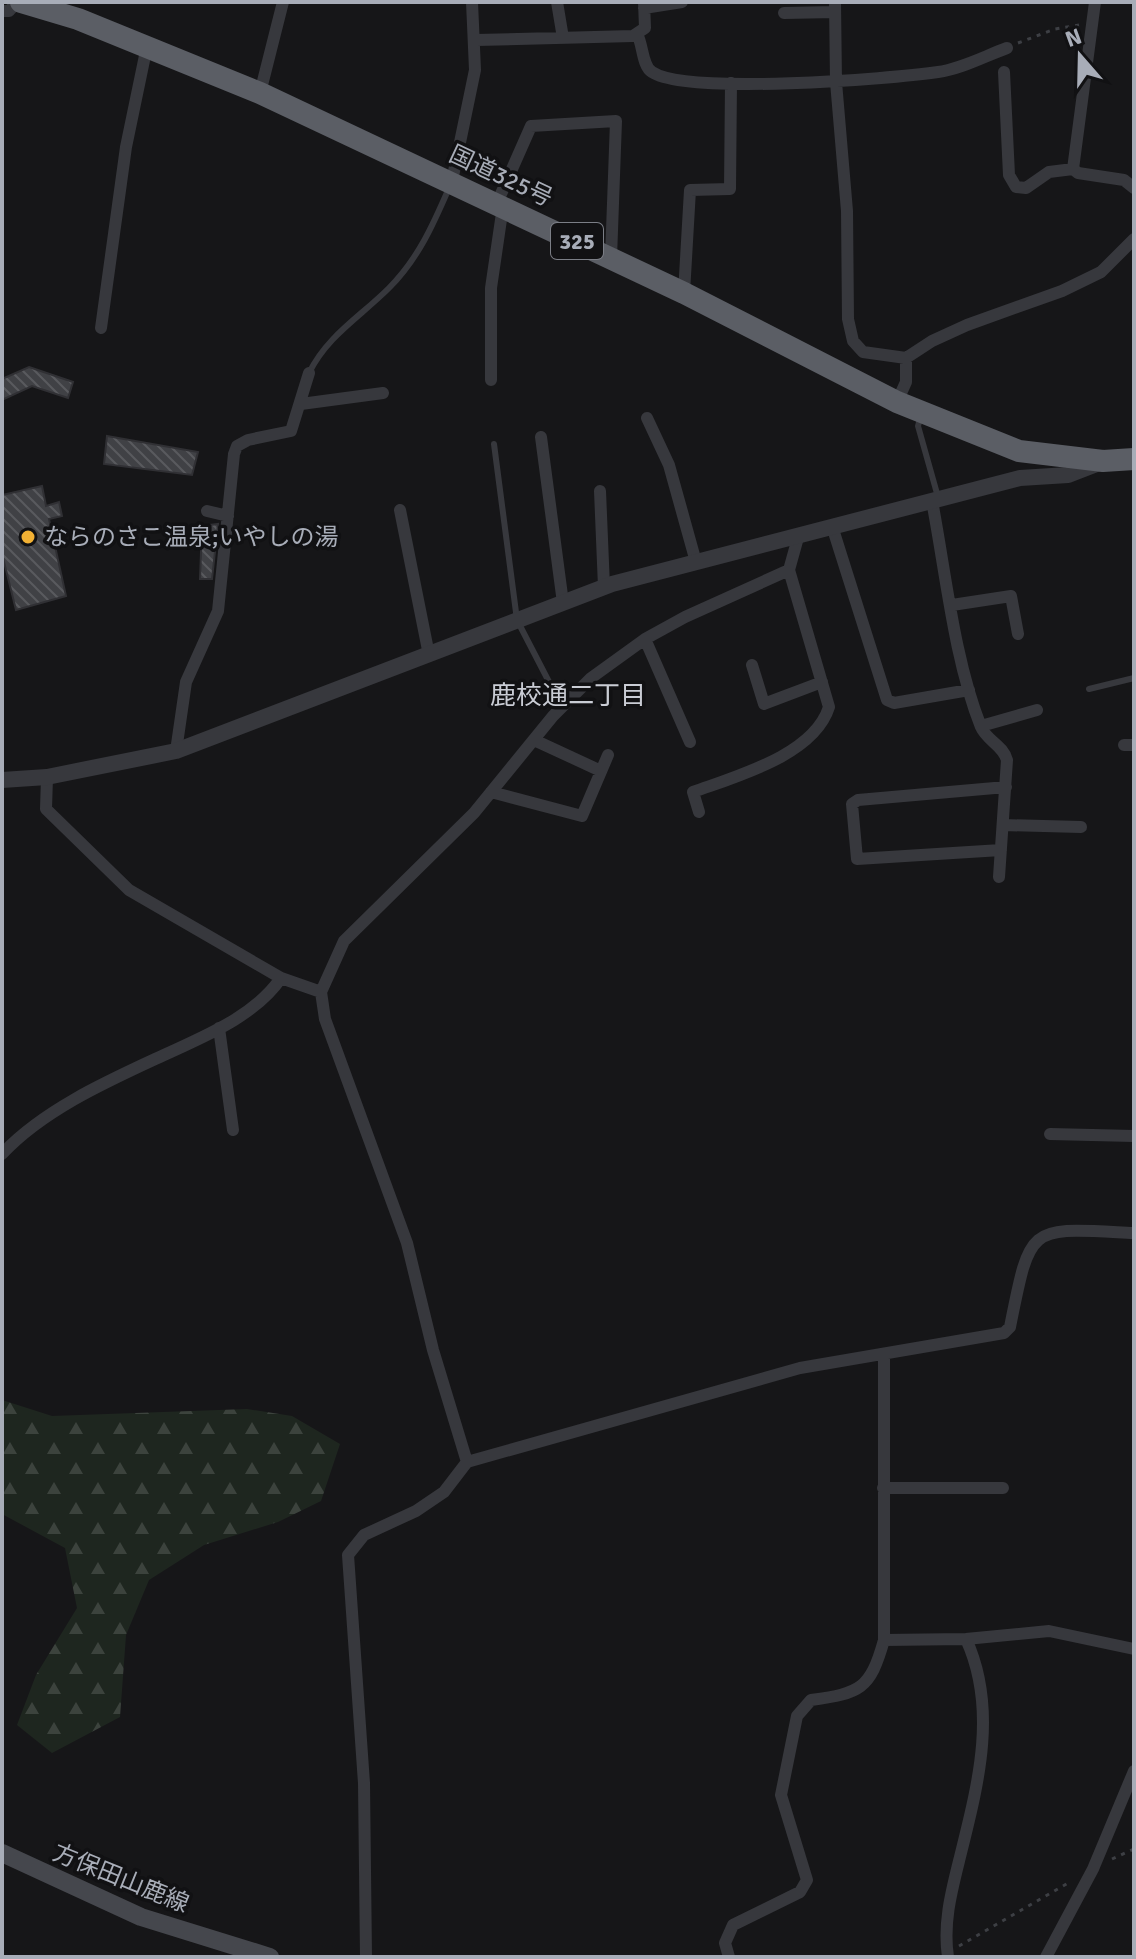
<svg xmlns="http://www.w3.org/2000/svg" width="1136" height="1959" viewBox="0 0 1136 1959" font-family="Signika,'Noto Sans JP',sans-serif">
<defs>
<pattern id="forest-firs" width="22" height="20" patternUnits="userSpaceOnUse" patternTransform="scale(2)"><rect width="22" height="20" fill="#1e261f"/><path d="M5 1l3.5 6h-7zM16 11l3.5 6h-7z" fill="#3c433d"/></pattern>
<pattern id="building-back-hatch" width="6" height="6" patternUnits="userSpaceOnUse" patternTransform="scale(2)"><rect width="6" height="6" fill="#404145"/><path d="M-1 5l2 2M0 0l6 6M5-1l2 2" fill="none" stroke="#595a5e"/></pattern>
</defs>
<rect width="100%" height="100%" fill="#161618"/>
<!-- forest -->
<path fill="url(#forest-firs)" d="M2,1400L52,1416L247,1409L292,1416L340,1444L321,1501L278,1522L204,1545L149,1580L126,1635L120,1717L52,1753L17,1725L36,1675L77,1608L65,1548L2,1514Z"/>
<!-- building -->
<path fill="url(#building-back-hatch)" stroke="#303034" stroke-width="2" d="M29,367L73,382L68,398L32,386L2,400V379Z
M107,436L198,452L192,475L104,464Z
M42,486L46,506L59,502L62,516L49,519L66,596L16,610L2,554V495Z
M218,524L212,579H200L202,526Z"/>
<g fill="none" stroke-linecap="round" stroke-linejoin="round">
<!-- path -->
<path stroke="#3d3f44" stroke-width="3" stroke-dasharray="4 6" stroke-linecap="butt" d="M1018,43L1055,29L1079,25
M1112,1859L1134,1849
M959,1946L1070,1882"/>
<!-- service -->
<path stroke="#37383d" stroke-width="6" d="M309,373C327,336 360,317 389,288C418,259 433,225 449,188
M921,415L918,426L938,497
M494,444L517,620L562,707
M1089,689L1134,678"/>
<!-- minor -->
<path stroke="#37383d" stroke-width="12" d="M557,2L563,38
M835,2L836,82L847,211L848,319L853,341L863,352L906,358
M644,8L682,2
M2,11H9L17,2
M784,13L835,12
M637,34C643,44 642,66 652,72C686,95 890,79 938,72C961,69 985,56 1007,48
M476,40L633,36L645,28L644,2
M1004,72L1009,175L1016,187L1026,188L1049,172L1073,169L1078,173L1124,180L1134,188
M260,93L283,2
M1073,169L1095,2
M452,181L475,70L472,2
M497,203L531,126L616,121L611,258
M684,293L690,190L730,189L731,83
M101,328L126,147L147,46
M491,380V288L503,206
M897,402L906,382V358L932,341L967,325L1062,291L1101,272L1134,239
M301,404L383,393
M647,418L669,465L696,562
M541,437L563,603
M600,491L604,587
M932,501C946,574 954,659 981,727C987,741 1003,745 1007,760L999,877
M400,510L429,655
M207,511L228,516
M832,526L887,700L894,703L969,690
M952,605L1011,596L1018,634
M645,639L690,742
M752,665L764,704L822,682
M981,726L1037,710
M534,740L601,771
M1124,745H1134
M176,751L186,682L218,611L234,454L237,446L248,440L291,431L309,373
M47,777L46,809L129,890L281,978L321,992
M491,792L582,816L608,755
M699,812L693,792C737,776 814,755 829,707L789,570
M1003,825L1081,827
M1001,850L857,859L852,804L858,800L1006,787
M219,1028L233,1130
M1050,1134L1134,1136
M2,1154C44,1109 110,1080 164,1055C205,1036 255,1016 281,978
M467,1462L433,1350L407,1243L325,1019L321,992L344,941L474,813L553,716L591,678L645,639L685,617L789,570L799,534
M883,1488H1003
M884,1640L966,1639L1049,1631L1134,1649
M366,1957L364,1783L348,1555L364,1535L416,1511L444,1492L467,1462L800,1368L1004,1333L1010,1327C1031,1222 1028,1228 1134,1233
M729,1957L725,1943L733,1925L800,1892L807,1880L781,1795L797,1716L811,1700C860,1693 870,1690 884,1640V1354
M948,1957C943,1924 951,1893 959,1861C977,1788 999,1711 966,1639
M1046,1957L1093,1869L1134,1771"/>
<!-- tertiary -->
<path stroke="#37383d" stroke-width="16" d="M2,780L47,777L176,751L612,584L1020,478L1068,475L1099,463"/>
<!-- secondary -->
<path stroke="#45474d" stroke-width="18" d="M2,1853L141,1917L270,1957"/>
<!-- trunk -->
<path stroke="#5b5e65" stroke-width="22" d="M21,2L78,19L260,93L684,293L897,402L1019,451L1103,461L1134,459"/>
</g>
<!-- markers -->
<circle fill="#f2b134" stroke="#111113" stroke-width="3" cx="28" cy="537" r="8"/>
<g text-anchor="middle" stroke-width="7" stroke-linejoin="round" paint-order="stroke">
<!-- shield labels -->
<rect fill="#111113" stroke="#7b7e86" stroke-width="2" x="551" y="223" width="52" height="36" rx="6"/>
<g font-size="22" font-weight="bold" fill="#a8adb8">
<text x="577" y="249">325</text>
</g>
<!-- street labels -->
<g font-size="24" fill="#a8adb8" stroke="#111113">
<text transform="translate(501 176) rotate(25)" y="8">国道325号</text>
<text transform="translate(121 1878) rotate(22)" y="8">方保田山鹿線</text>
</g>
<!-- poi labels -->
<g font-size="24" fill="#a8adb8" stroke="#111113" text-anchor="start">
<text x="44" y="545">ならのさこ温泉;いやしの湯</text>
</g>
<!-- neighbourhood labels -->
<g font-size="26" fill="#c9ccd4" stroke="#111113">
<text x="568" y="704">鹿校通二丁目</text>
</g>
</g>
<!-- border -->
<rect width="1136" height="1959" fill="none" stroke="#a8adb8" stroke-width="8"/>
<!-- north arrow -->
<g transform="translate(1080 56) rotate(340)" stroke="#111113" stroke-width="6" paint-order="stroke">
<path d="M0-6L14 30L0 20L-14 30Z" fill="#a8adb8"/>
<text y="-12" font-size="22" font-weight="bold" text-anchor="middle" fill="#a8adb8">N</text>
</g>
</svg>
